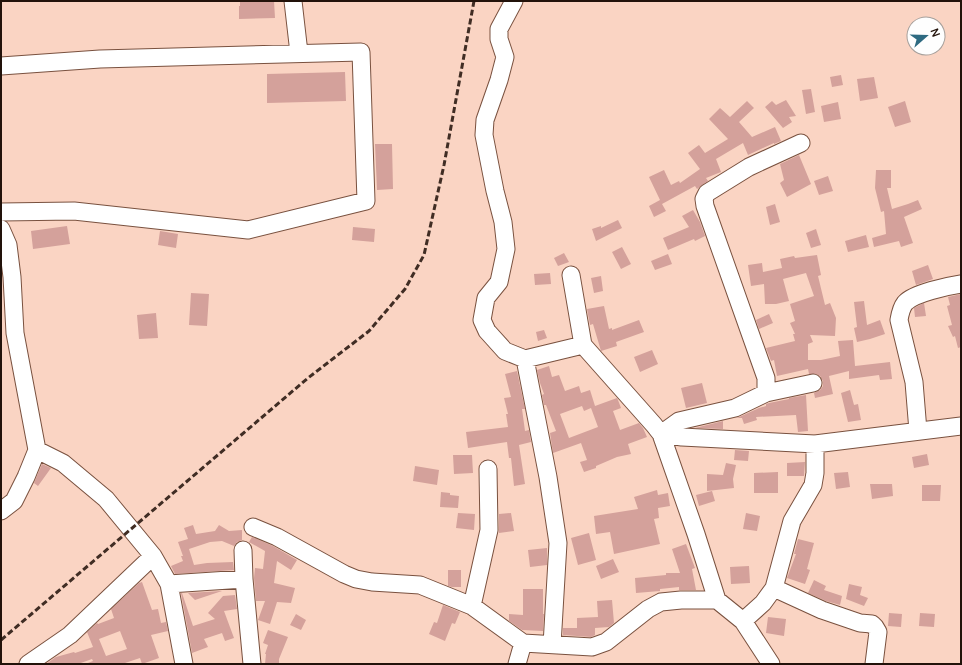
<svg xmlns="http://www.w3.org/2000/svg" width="962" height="665" viewBox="0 0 962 665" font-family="Manrope,sans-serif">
<rect width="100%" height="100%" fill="#fad4c3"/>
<!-- building -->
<path fill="#d4a19b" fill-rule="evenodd" d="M240,1H274L275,18L239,19V6H240Z
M345,72L346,101L267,103V74Z
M841,75L843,85L832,87L830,77Z
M874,77L878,98L860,101L857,79Z
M811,89L815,112L806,114L802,90Z
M786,100L796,116L789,117L792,122L783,128L765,107L772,101L776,105Z
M747,101L754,108L739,122L752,137L775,127L781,141L774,144V143L748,155L743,143L716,159L721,172L706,178L708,181L697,189L695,186L662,204L666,211L654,217L649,206L660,200L649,177L664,170L671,185L679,181L680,183L700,169L688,153L699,145L705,153L728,139L709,119L720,108L730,117Z
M905,101L911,122L895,127L888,107Z
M838,102L841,119L824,122L821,106Z
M375,144H392L393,189L377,190Z
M799,155L811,184L787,197L780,183L784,180L780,164Z
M876,170H891V188H887L892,209L908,204L918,200L922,209L904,217L913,243L901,247L899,241L874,247L872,238L886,234L884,211L881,212L875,188Z
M828,176L833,191L819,195L814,181Z
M775,204L780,222L770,225L766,207Z
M693,210L700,222L705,236L695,241L694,239L668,250L663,238L689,227L682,216Z
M618,220L622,228L596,241L592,229L601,226V228Z
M67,226L70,244L33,249L31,231Z
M353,227L375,229L374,242L352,240Z
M816,229L821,245L811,248L806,233Z
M160,231L178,234L176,248L158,245Z
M866,235L869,247L848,252L845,241Z
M622,247L631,264L621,269L612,252Z
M564,253L569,262L558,266L554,258Z
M668,254L672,264L655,270L651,261Z
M817,255L821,275L818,276L825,305L830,303L836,318L835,336L810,335L813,342L808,344V360H821L840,356L838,341L853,340L855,366L890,362L892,379L880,380L879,375L849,379V371L829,376L833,394L815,398L814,393L820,390L823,386V381L820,376L816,374H809L808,369L777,376L774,360L771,361L766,348L795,341L793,334H795L790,323L795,321L790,304L814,296L806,273L783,279L789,301L776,304H765L764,284L751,286L748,265L762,263L763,272L782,268L780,259L794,256L795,258Z
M928,265L933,279L916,285L912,271Z
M550,273L551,284L535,285L534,274Z
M601,276L603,291L594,293L591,278Z
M191,293L209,294L207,326L189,325Z
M961,294V347L958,348L955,336L953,337L948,326L952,325L947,306L950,305L948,297Z
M864,301L867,325L880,320L885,334L870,339L857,342L854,328L857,327L854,302Z
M924,303L926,316L915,317L914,308Z
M604,306L609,329L612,328V330L639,320L644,332L616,342L617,346L601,351L593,324L590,325L587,309Z
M156,313L158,338L139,339L137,315Z
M769,314L773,323L759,329L756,320Z
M544,330L547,338L538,341L536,332Z
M652,350L658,364L640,372L634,357Z
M549,366L552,377L559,375L565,391L579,386L581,393L590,390L595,406L617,398L618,400L621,408L613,411L620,430L639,423L643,428L647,437L628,444L631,454L617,457L596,466V468L584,472L580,462L587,460L581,443L553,453L550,433L556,431L546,405H544L542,395L544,394L540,383L537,370ZM582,406L584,411L591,408L598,427L569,438L560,414Z
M517,371L525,409H522L525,431L529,430L531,442L519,445L525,484L514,486L511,458H509L507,442L468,448L466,432L508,427L506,414H508L504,398L511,397L505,374Z
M702,383L707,403L686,408L681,388Z
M850,390L854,405L858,404L861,420L848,422L841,393Z
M806,395L808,431L798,432L796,415L756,417L757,420L744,424L742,418H737L759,408L766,406V404L769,403L789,399V398Z
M723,421V429L695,428Z
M735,450L749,451L748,461L734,460Z
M927,454L929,465L914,468L912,457Z
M453,455H472L473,473L454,474Z
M805,462L804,476H787V463Z
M726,463L736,465L733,479L734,488L707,491V474L723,475Z
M42,464L51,468L38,486L34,483Z
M415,466L439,470L437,485L413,481Z
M778,472V493H754V473Z
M848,472L850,487L836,489L834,473Z
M870,484H892L893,496L872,499Z
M922,485H941L940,501H922Z
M657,490L658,495L668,493L670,506L658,508L659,518L654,519L660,544L614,554L610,532L596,534L594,516L638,509L634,497Z
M712,491L715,501L699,506L696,495Z
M441,492L450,493V495L459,496L458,508L440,507Z
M458,513L475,514L474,530L456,528Z
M511,513L514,531L499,533V514Z
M746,513L760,516L757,531L743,529Z
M193,525L196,534L215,531L219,525L229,531L242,530V540L237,542L234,546L222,541L210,542L189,549L194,565L207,563L233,562L234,570L175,574L171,566L183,561L181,556H183L178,542L188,539L184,528Z
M589,533L596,560L578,565L571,538Z
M252,537L273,546L297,560L291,570L277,561L274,583L295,588L291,603L277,602L270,624L258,620L265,601H256L254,578L255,568L263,569L265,551L249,542Z
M798,539L814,543L807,569L810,570L805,584L787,578L796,554H794Z
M686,544L695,568L692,569L696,590H679V587L660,589V591L636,593L635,578L666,575V573H680L672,549Z
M547,548V565L530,567L528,550Z
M613,559L619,572L601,579L596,566Z
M749,566L750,583L731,584L730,567Z
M448,570H461V587H452L448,586Z
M814,580L826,586L824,590L842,596L840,605L826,601L808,593Z
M142,582L152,610L158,609L161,623L166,622L168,631L151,635L159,658L142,664L140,658L122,664H88V663L93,661L92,659L78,664H46L56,657L74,652L75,653L93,647L87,632L97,623L98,624L114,618L111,609L139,583ZM120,631L127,649L106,656L99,639Z
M849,584L862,587L860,595L868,598L864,606L846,599Z
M523,589H543V614H544L543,631L522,630L509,621V614L523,615Z
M222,591L195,600L188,593L221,591Z
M181,593H182L193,626L215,619L208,613L223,596L235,595L237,609L224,611L234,638L225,641L222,633L204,639L208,647L192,653Z
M612,600L614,623L609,627L595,628V635L591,637L563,635V628H577V618L598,617L597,601Z
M443,605L460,612L455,624L452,623L445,641L429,634L434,622L437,623Z
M889,613L902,614L901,627L888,626Z
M920,613L935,614L934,627L919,626Z
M296,614L306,620L301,630L290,625Z
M768,617L786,619L784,636L766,633Z
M268,630L288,637L279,659V664H265L266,654H265L268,645L263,643Z"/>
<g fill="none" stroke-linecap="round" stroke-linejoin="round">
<defs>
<path id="minor" d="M293,1L299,53
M514,1L499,29V39L505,57L499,80L485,120L484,135L495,191L503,222L506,249L499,282L486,298L482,320L487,331L505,351L525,359L583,345
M1,66L100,59L361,52L366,201L248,230L74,211L1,212
M1,229L8,245L12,277L15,333L37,450L26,477L14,501L1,511
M571,275L583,345L654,425L661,434L696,534L717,600L743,621L771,664
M525,359L548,477L558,543L552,645
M766,393V378L705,206L704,199L707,193L749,167L801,143
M918,431L914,382L899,320C900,314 901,308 905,303C914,293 948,286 961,284
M661,434L682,437L815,444L961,426
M661,434L679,421L735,408L766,393L813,383
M37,450L63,463L106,499L153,556L169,584L184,664
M253,527L277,537L344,574L356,579L372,582L420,585L472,606L523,643L592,647L606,642L648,609L661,602L681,600H717
M243,550L244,579L252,664
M169,584L244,579
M774,588L822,610L860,623L872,624L875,627L878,632L874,664
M472,606L489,530L488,469
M743,621L763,603L774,588L792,521L813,485L815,473V444
M28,664L70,635L153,556
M517,664L523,643"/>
</defs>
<!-- minor casing -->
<use href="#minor" stroke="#79513f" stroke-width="19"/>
<!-- minor -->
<use href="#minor" stroke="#fff" stroke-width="17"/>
<!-- rail -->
<path stroke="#402d24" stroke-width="3" stroke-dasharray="6 3" stroke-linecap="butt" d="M1,640L308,378L369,331L405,289L424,255L444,165L474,1"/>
</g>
<!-- border -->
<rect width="962" height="665" fill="none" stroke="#22120a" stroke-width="4"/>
<!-- north arrow -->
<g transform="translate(926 36) rotate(70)"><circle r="19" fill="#fefefe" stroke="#a6a09c"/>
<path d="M0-3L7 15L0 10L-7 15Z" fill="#2e6a81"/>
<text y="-6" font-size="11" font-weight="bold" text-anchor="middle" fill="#22120a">N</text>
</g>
</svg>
